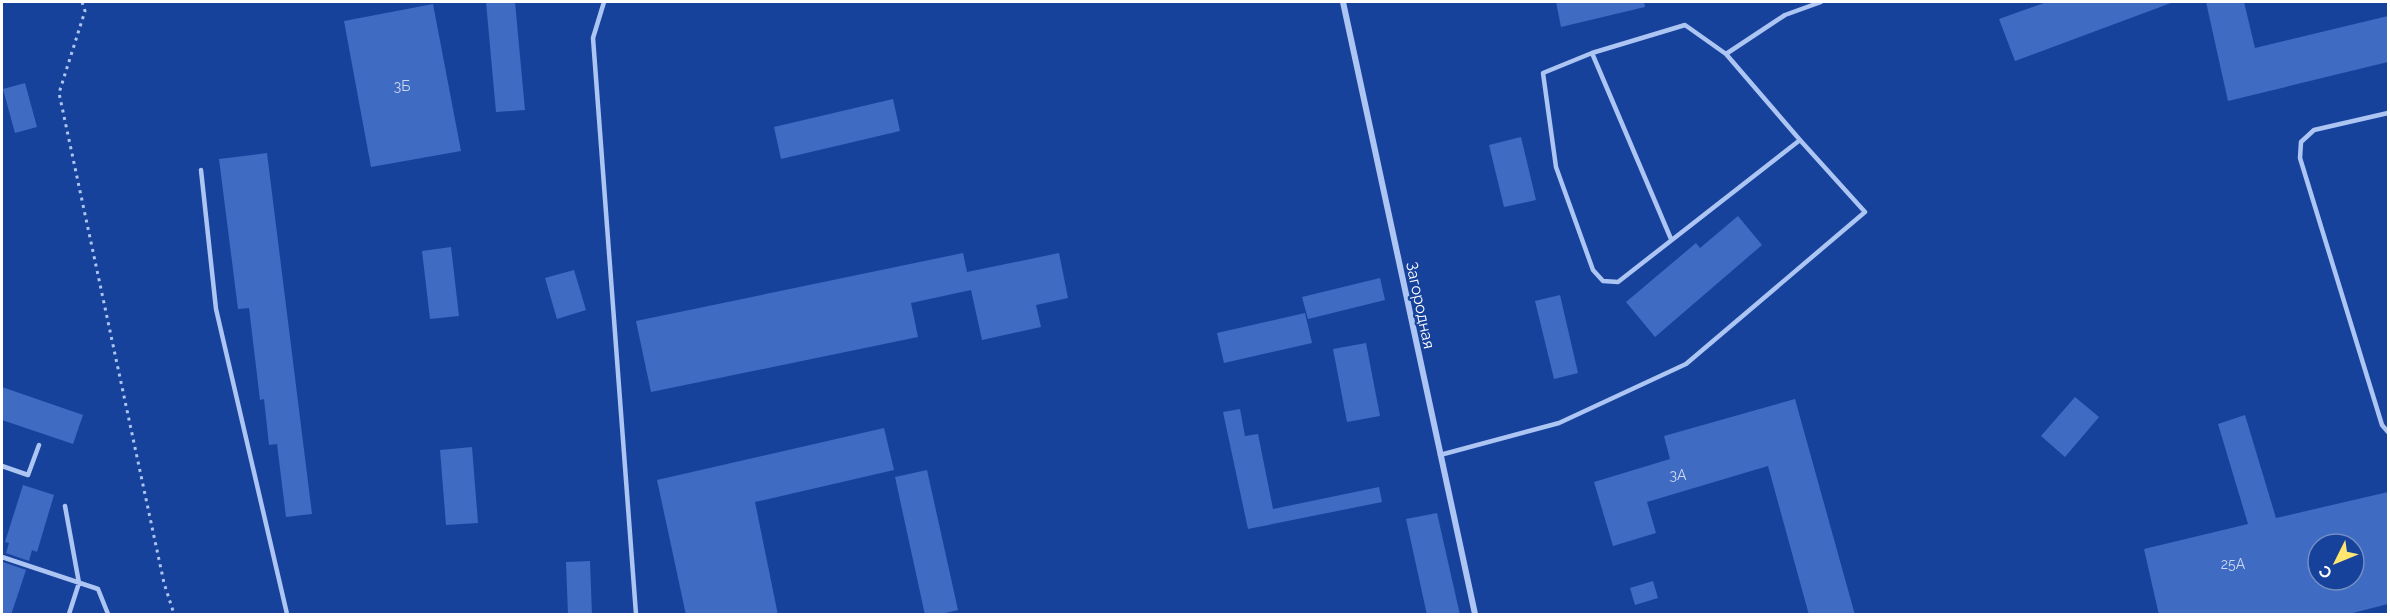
<svg xmlns="http://www.w3.org/2000/svg" width="2390" height="616" viewBox="0 0 2390 616" font-family="Raleway,sans-serif">
<rect width="100%" height="100%" fill="#17429c"/>
<!-- building -->
<path fill="#3f6bc3" fill-rule="evenodd" d="M486,2H515L525,110L496,112Z
M1556,2H1644L1645,7L1561,27Z
M2047,2H2171V3L2015,61L1999,19Z
M2206,2H2244L2255,48L2388,16V62L2228,101Z
M433,4L461,151L371,167L344,21Z
M25,83L37,127L15,133L3,89Z
M893,99L900,131L781,159L774,127Z
M1521,137L1536,200L1504,207L1489,145Z
M267,153L312,514L286,517L277,444L269,445L264,399L260,400L249,308L238,309L219,159Z
M1738,216L1762,245L1655,337L1626,302L1696,243L1700,248Z
M451,247L459,316L430,319L422,251Z
M963,253L967,272L1059,253L1068,298L1036,305L1041,327L982,340L971,290L911,303L918,337L651,392L636,321Z
M574,270L586,310L557,319L545,278Z
M1380,278L1385,300L1308,319L1302,297Z
M1560,295L1578,373L1554,379L1535,301Z
M1305,313L1312,343L1224,363L1217,333Z
M1366,343L1380,416L1347,422L1333,349Z
M2,387L83,415L73,444L2,420Z
M2075,397L2099,417L2065,457L2041,436Z
M1795,399L1855,615H1809L1768,466L1647,502L1656,533L1613,546L1594,482L1670,459L1664,436Z
M1240,409L1245,436L1258,434L1273,509L1379,487L1382,502L1248,529L1223,412Z
M2245,415L2276,518L2388,492V604L2345,615H2159L2144,549L2248,524L2218,424ZM2318,544H2354V580H2318Z
M884,428L894,470L755,502L778,615H686L657,480Z
M472,447L478,523L446,525L440,450Z
M927,470L958,610L937,615H925L895,477Z
M23,485L54,495L37,552L32,550L29,561L6,553L9,543L5,542Z
M1437,513L1460,615H1427L1406,519Z
M590,561L592,615H568L566,562Z
M3,562L26,570L11,615H2Z
M1653,581L1658,598L1635,605L1630,588Z"/>
<g fill="none" stroke-linecap="round" stroke-linejoin="round">
<!-- path -->
<path stroke="#adc5f3" stroke-width="3" stroke-dasharray="3 4.5" stroke-linecap="butt" d="M82,2L85,11L59,93L164,583L174,614"/>
<!-- service -->
<path stroke="#adc5f3" stroke-width="4.5" d="M604,2L593,38L636,614
M1592,53L1671,239
M1726,54L1785,15L1821,2
M2388,113L2314,130L2301,142L2300,158L2382,425L2388,432
M201,170L216,309L287,614
M1440,455L1559,423L1686,364L1865,212L1800,140L1618,282L1603,281L1593,270L1556,167L1543,73L1592,53L1685,25L1726,54L1800,140
M2,466L28,475L39,445
M65,506L79,583L69,614
M2,557L98,589L108,614"/>
<!-- minor -->
<path stroke="#adc5f3" stroke-width="6" d="M1343,2L1475,614"/>
</g>
<g text-anchor="middle" stroke-width="4.5" stroke-linejoin="round" paint-order="stroke">
<!-- number labels -->
<g font-size="14" fill="#cfdaf0">
<text x="402" y="91">3Б</text>
<text x="1678" y="480">3А</text>
<text x="2233" y="569">25А</text>
</g>
<!-- street labels -->
<g font-size="16" fill="#fff" stroke="#17429c">
<text transform="translate(1421 305) rotate(78)" y="6">Загородная</text>
</g>
</g>
<!-- border -->
<rect width="2390" height="616" fill="none" stroke="#ffffff" stroke-width="6"/>
<!-- north arrow -->
<g transform="translate(2336 562) rotate(227)"><circle r="28" fill="#17429c" stroke="#748ec4" stroke-width="1.5"/>
<path d="M0-4.5L10 22L0 15L-10 22Z" fill="#ffe66f"/>
<text y="-9" font-size="16" font-weight="bold" text-anchor="middle" fill="#ffffff">С</text>
</g>
</svg>
